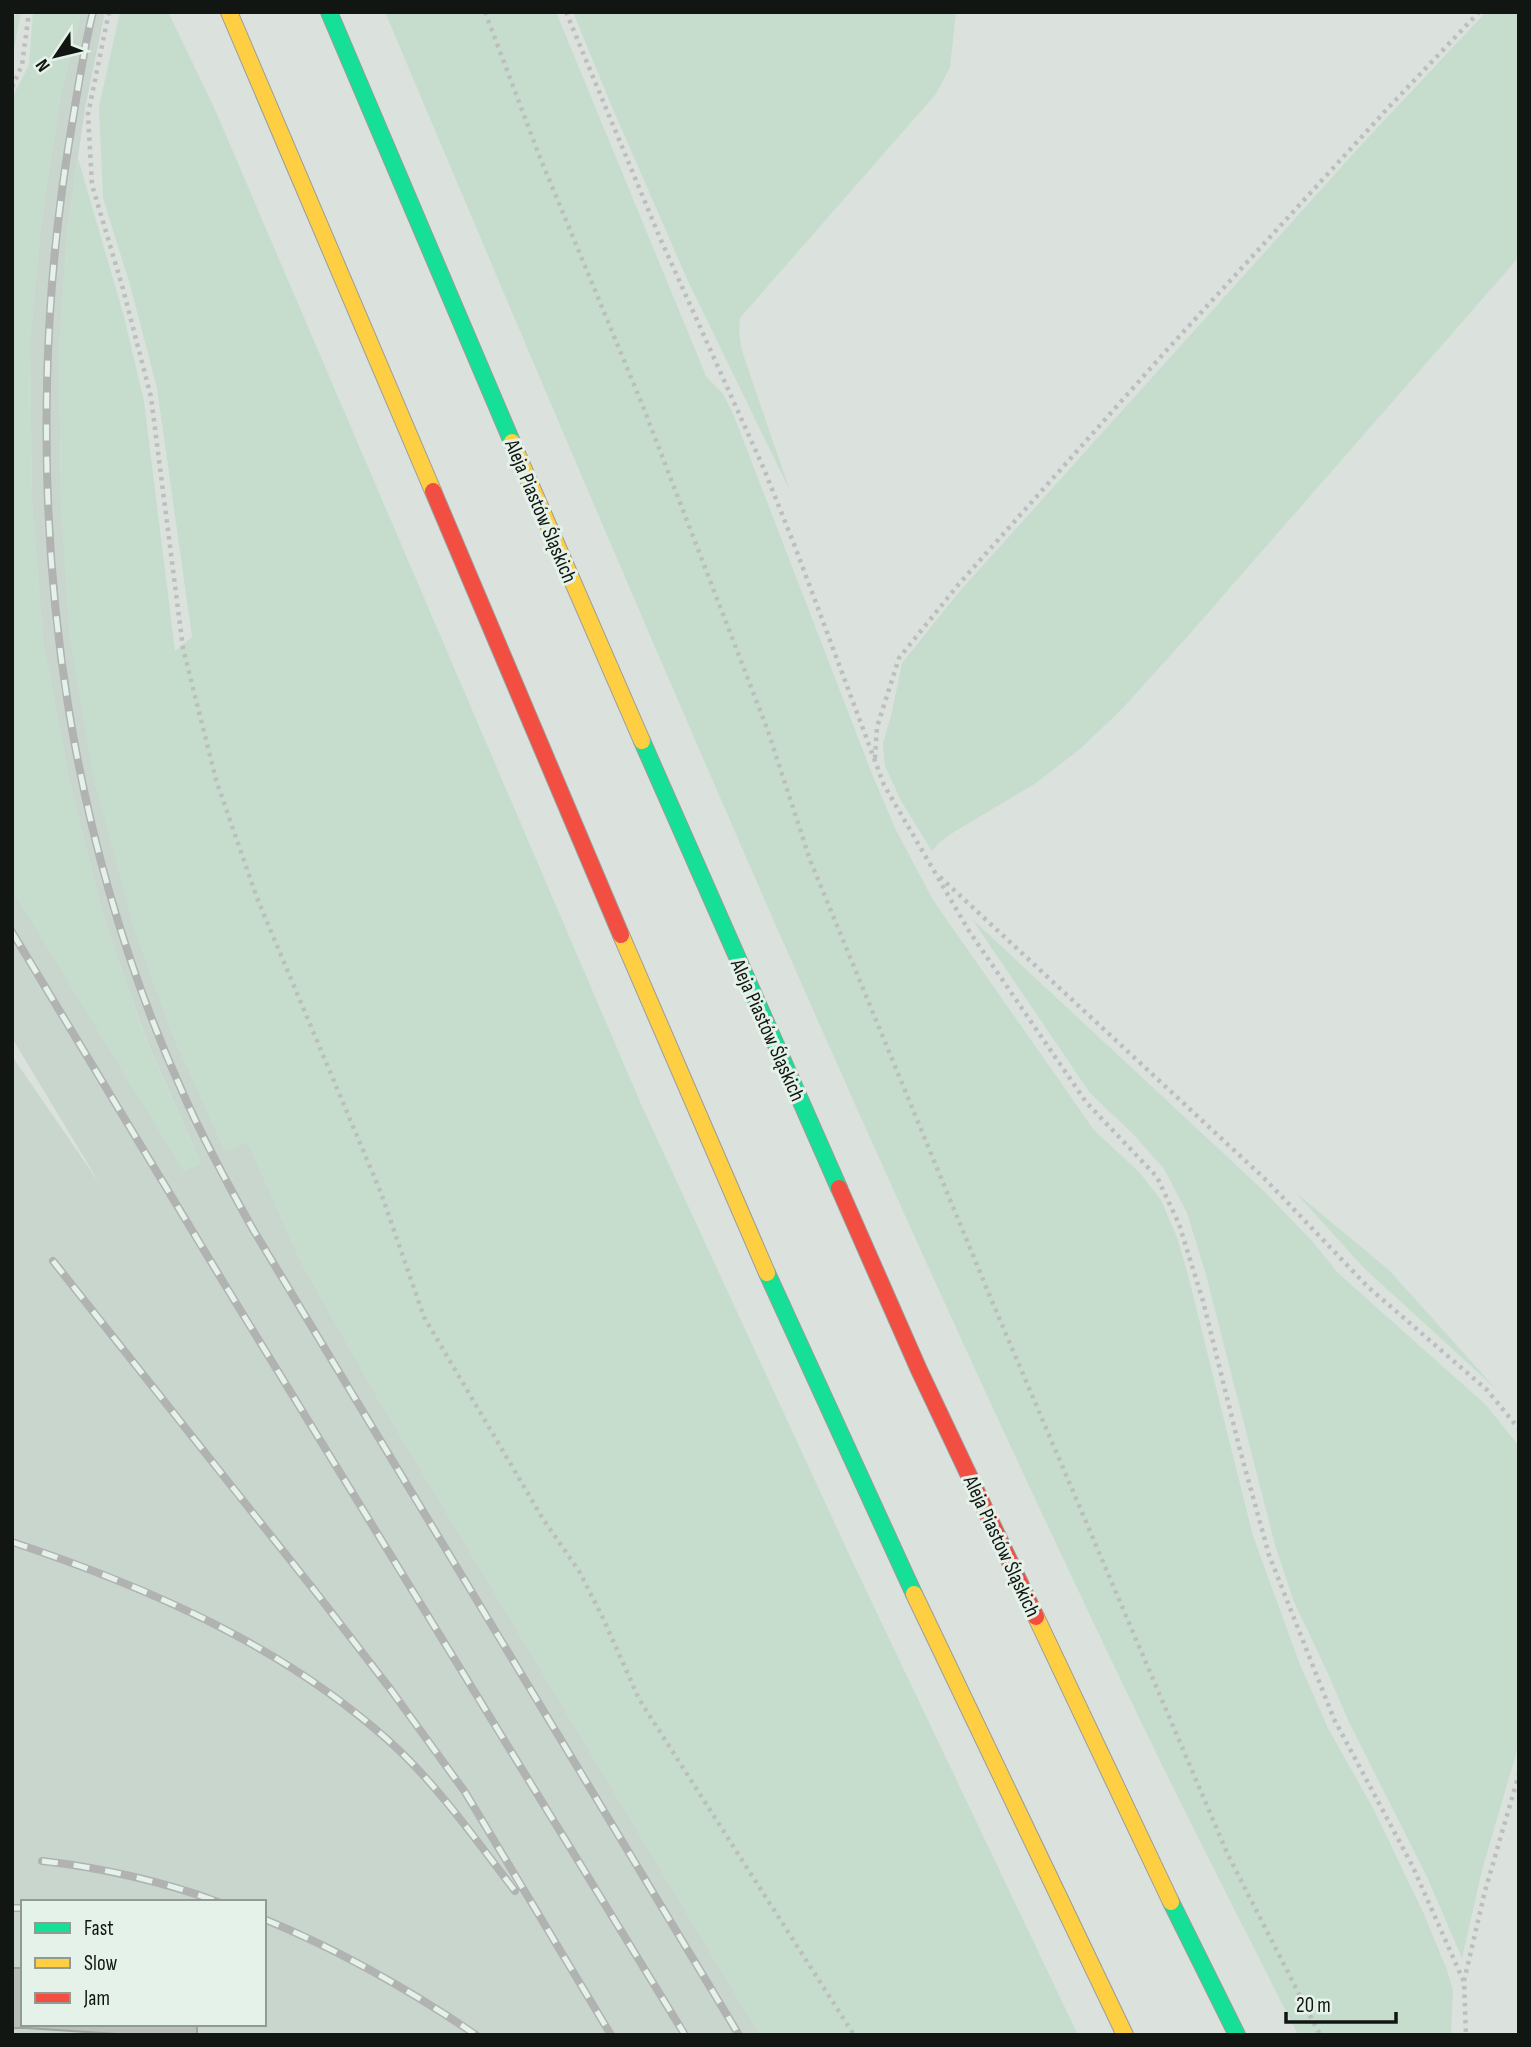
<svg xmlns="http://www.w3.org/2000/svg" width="1531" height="2047" viewBox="0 0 1531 2047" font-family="'Sofia Sans Condensed',sans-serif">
<rect width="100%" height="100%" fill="#dbe1dd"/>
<!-- built -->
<path fill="#c9d6cd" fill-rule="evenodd" d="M81,12H105L85,108L67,233L59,350L61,504L70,638L132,922L173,1035L225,1151L247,1141L301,1262L379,1400L760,2035H12V1056L100,1184L12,1038V890L201,1163L148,1044L106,926L70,785L43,640L32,502L30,342L41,224L61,93ZM23,1902H264V2024H23Z"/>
<!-- green -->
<path fill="#c6ddce" d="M18,12H21L12,60V19Z
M33,12H81L61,93L41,224L30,342L32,502L43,640L70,785L106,926L148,1045L201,1163L184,1172L12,890V98L29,65Z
M120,12H168L213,105L641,1104L855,1567L1078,2035H760L379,1400L301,1262L247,1142L225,1152L173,1035L132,922L94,780L70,638L61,504L59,350L67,233L78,158L123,313L144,401L175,651L192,637L157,388L130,285L103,198L99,106Z
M385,12H556L706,376L723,394L734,416L872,774L895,828L933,900L1094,1130L1140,1173L1161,1200L1177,1237L1188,1275L1253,1536L1299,1662L1328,1728L1374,1810L1423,1912L1447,1970L1453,1990L1451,2035H1298C1246,1932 1193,1829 1143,1726C871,1163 628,587 385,12Z
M573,12H956L950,67L936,94L740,318L739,332L742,351L790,491L687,279L612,107Z
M1486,12H1519V257L1187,637L1121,710L1080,749L1036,783L954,832L940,842L932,851L901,801L885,766L883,743L891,716L902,663L959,592L1363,143Z
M972,919L1264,1191L1312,1241L1338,1273L1485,1404L1519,1446V1744L1482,1870L1462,1958L1427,1877L1348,1720L1325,1667L1294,1602L1275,1545L1205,1271L1187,1213L1164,1169L1134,1135L1090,1093Z
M1295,1192L1389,1270L1496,1389L1364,1268Z"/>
<!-- building -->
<path fill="#babfbb" stroke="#9ea3a0" stroke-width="2" d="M13,1968H23V2024H27V2028H12Z
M27,2024H197V2035H131L27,2028Z"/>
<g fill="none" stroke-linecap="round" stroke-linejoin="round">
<defs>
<path id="fast" d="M329,12L512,442
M642,741L839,1188
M767,1273L914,1594
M1171,1902L1237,2035"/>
<path id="slow" d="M229,12L433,491
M512,442L642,741
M621,935L767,1273
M914,1594L1125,2035
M1036,1617L1171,1902"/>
<path id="jam" d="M433,491L621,935
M839,1188L919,1370L1036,1617"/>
</defs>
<!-- fast casing -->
<use href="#fast" stroke="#999d9a" stroke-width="18"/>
<!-- slow casing -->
<use href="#slow" stroke="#999d9a" stroke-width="18"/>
<!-- jam casing -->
<use href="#jam" stroke="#999d9a" stroke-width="18"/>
<!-- path -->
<path stroke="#bcbfbd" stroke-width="4.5" stroke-dasharray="3.5 5" stroke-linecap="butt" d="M109,12L88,114L92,185L123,289L151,397L183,648L216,780L257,898L381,1193L424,1317L543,1519L579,1571L602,1616L639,1699L854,2035
M485,12L539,155L642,404L768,731L810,860L991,1299L1228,1855L1320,2035
M566,12L660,238L764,469L794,544L884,785L969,931L1086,1102L1157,1177L1179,1224L1203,1301L1240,1450L1269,1555L1334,1719L1412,1865L1464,1982L1466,2035
M12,87L22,65L29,12
M875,758L877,727L899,658L958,585L1165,352L1388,108L1479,12
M940,877L1265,1179L1368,1287L1487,1390L1519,1429
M1464,1981L1485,1891L1519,1774"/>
<!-- fast -->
<use href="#fast" stroke="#16e098" stroke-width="16"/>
<!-- slow -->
<use href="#slow" stroke="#ffcf43" stroke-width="16"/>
<!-- jam -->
<use href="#jam" stroke="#f24e42" stroke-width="16"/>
<defs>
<path id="rail" d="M93,12C84,47 79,83 73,118C62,183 54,247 50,313C34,577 72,847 182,1091C203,1139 228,1185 254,1231L739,2035
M12,932L225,1285L685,2035
M53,1261L318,1595L391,1690L465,1792L611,2035
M12,1542C147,1587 282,1645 389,1741C437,1784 476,1840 515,1891
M42,1861C98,1867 166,1882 218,1902
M12,1908H23
M264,1919C339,1950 410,1990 476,2035"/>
</defs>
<!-- rail casing -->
<use href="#rail" stroke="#b1b2b2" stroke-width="8"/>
<!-- rail -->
<use href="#rail" stroke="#e5f2e9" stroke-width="5" stroke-dasharray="16" stroke-linecap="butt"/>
</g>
<g text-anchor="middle" stroke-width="6" stroke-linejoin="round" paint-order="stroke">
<!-- street labels -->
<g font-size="21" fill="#121613" stroke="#e5f2e9">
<text transform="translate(541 511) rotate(67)" y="7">Aleja Piastów Śląskich</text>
<text transform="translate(768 1030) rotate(66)" y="7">Aleja Piastów Śląskich</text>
<text transform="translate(1002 1546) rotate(65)" y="7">Aleja Piastów Śląskich</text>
</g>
</g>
<!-- border -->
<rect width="1531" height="2047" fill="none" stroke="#121613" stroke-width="28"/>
<!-- legend -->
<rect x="21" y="1900" width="245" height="126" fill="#e5f2e9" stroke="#919a93" stroke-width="2"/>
<rect x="35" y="1923" width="35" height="10" fill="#16e098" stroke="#919a93" stroke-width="2"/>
<text x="84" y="1935" font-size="21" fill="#121613">Fast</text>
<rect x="35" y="1958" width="35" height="10" fill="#ffcf43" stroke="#919a93" stroke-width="2"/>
<text x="84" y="1970" font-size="21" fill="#121613">Slow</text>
<rect x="35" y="1993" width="35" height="10" fill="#f24e42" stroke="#919a93" stroke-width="2"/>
<text x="84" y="2005" font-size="21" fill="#121613">Jam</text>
<!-- north arrow -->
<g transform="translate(56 56) rotate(235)" stroke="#e5f2e9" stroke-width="5" paint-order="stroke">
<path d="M0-5L12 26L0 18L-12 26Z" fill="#121613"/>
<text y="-10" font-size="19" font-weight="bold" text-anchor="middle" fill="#121613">N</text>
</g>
<!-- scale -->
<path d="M1286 2012v10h110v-10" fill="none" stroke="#121613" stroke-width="3.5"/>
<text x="1296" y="2012" font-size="21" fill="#121613" stroke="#e5f2e9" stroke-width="5" paint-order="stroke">20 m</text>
</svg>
